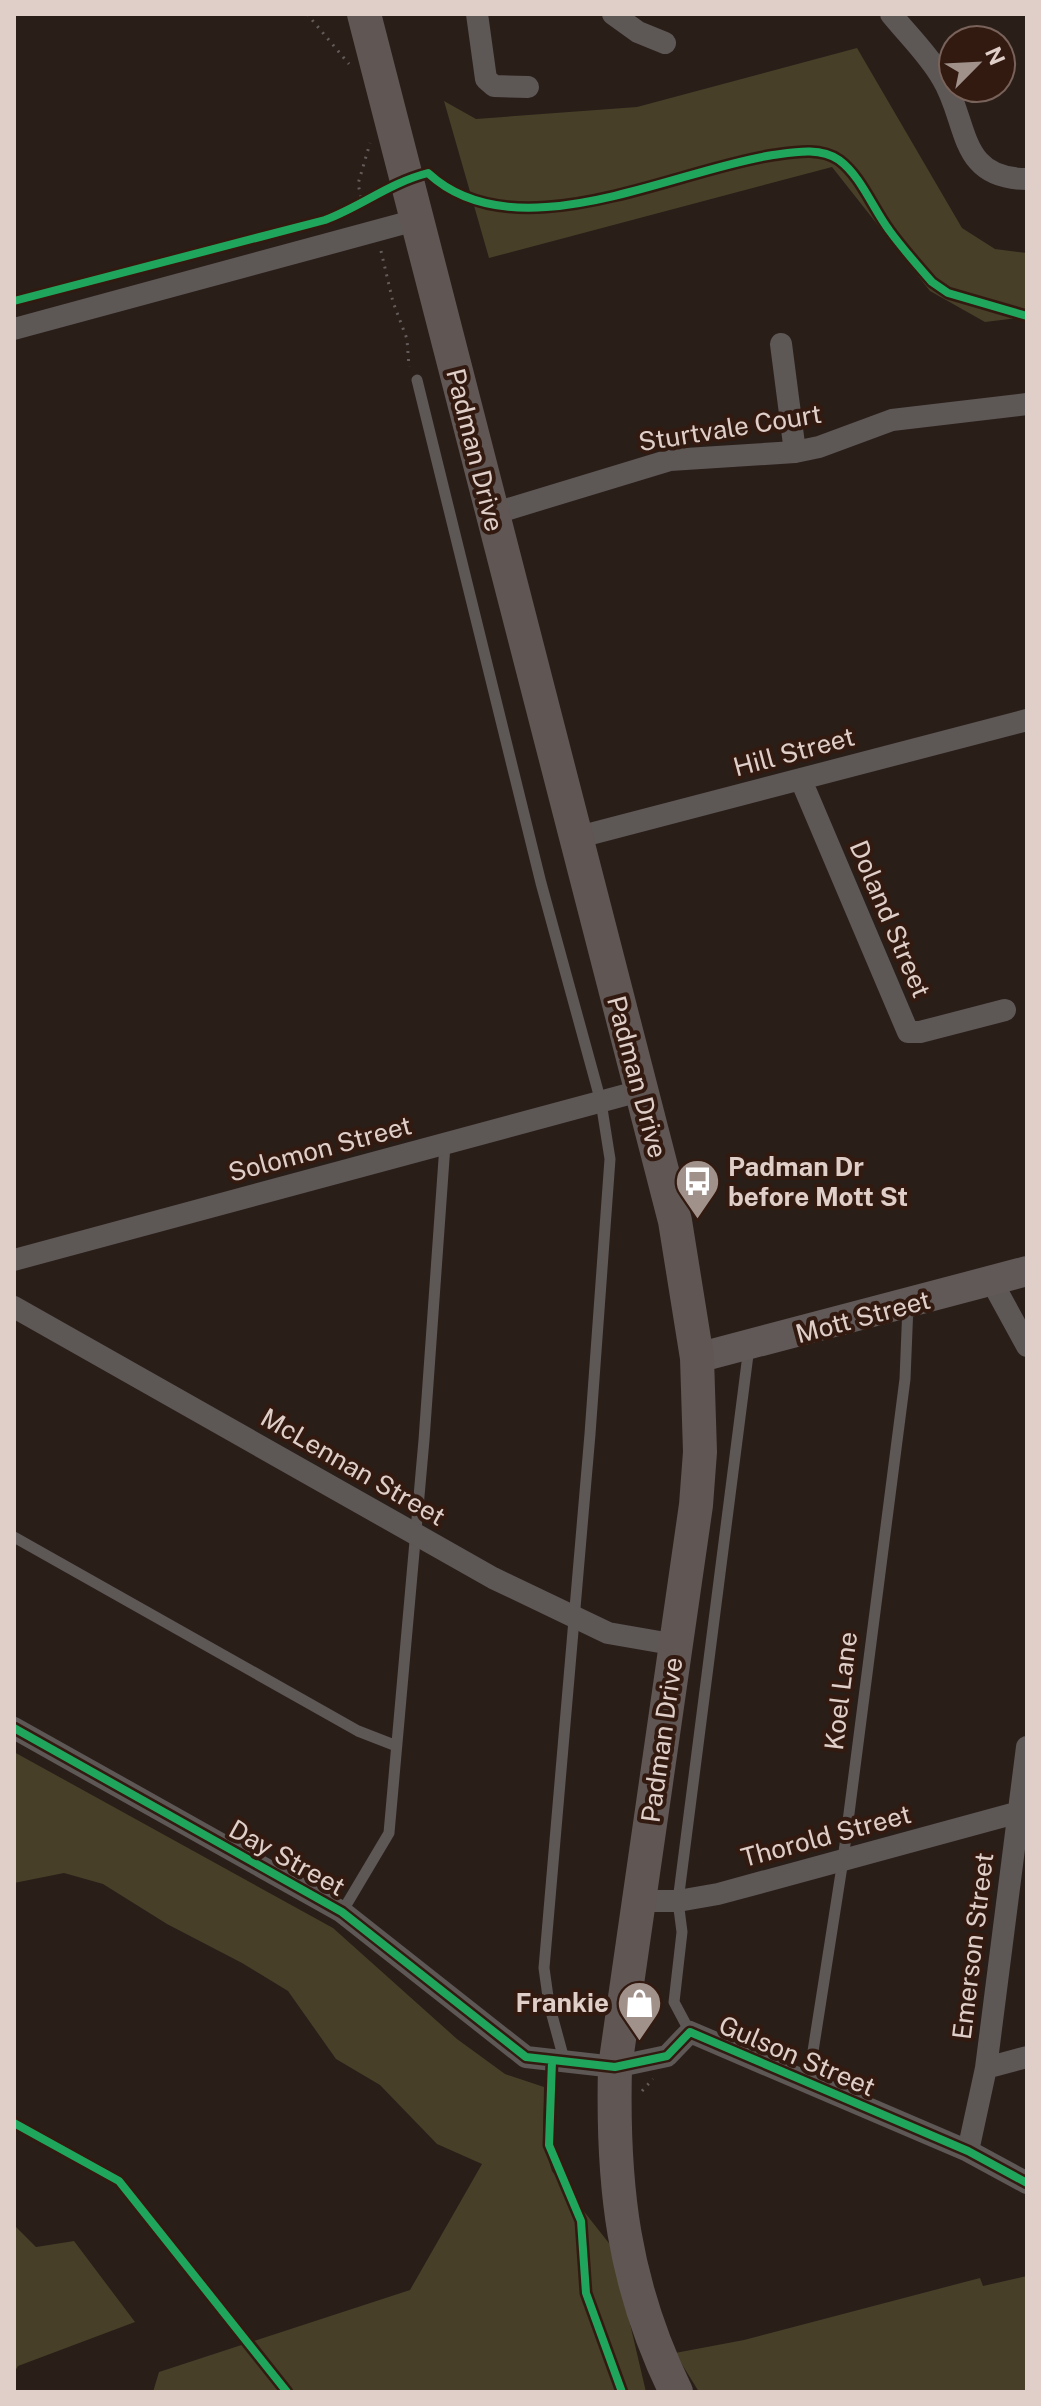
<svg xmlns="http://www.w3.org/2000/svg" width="1041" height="2406" viewBox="0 0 1041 2406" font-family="'Public Sans',sans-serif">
<rect width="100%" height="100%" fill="#2a1e18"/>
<!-- green -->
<path fill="#473f28" d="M857,48L962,228L995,249L1027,253V317L985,322L930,291L832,167L489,258L444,101L476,119L637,107Z
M14,1752L333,1928L457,2039L505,2074L544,2087L543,2141L552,2171L612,2247L646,2392H153L159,2372L410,2290L482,2164L437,2144L380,2085L336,2059L288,1991L242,1963L167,1924L103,1884L64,1873L14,1883Z
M14,2225L36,2247L74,2241L135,2322L18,2366L14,2373Z
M1027,2276V2392H699L675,2353L744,2340L980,2278L983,2286Z"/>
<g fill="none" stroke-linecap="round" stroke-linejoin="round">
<!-- path -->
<path stroke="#635c5a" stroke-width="3" stroke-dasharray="2 6" stroke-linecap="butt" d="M307,14L349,64
M363,205L358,184L370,143
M381,251L393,302L407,339L409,367
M642,2091L653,2079"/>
<!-- lane -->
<path stroke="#5d5756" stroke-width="11" d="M417,380L541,883L601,1102L610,1159L590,1434L544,1968L549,2004L565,2063
M14,1537L358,1731L394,1745
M342,1912L389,1833L424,1440L445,1145
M690,2032L674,2002L682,1932L678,1901L749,1347
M808,2083L843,1860L905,1379L908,1305"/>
<!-- street -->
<path stroke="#5d5756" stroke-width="22" d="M477,14L486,79L494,86L528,87
M613,14L638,32L665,43
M891,14C908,35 929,55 942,78C969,122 957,179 1027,179
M14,329L416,220
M781,344L795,452
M492,514L670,460L795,452L819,447L892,420L1027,404
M801,780L908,1032H920L1005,1010
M575,838L1027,720
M14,1260L640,1091
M992,1282L1027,1346
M14,1307L493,1578L608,1633L677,1645
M14,1728L342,1912L526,2057L615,2067L667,2056L690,2032L968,2151L1027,2183
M638,1901H678L718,1894L1027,1810
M986,2068L1027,2057
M968,2151L986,2068L1027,1747"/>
<!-- secondary -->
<path stroke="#615957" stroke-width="30" d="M697,1358L1027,1271"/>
<!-- primary -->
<path stroke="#605654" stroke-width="34" d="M364,14L675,1221L697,1358L700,1452L696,1505L615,2067C612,2186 623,2283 676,2392"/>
<defs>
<path id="cycleway" d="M14,301L325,220C362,206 389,183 428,173C515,254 673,170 773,155C795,152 820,147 839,160C861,176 873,209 889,230C902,248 917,265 932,282L948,293L1027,316
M14,1728L342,1912L526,2057L615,2067L667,2056L690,2032L968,2151L1027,2183
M552,2061L549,2145L581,2221L586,2293L622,2392
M14,2123L119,2181L287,2392"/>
</defs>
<!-- cycleway casing -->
<use href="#cycleway" stroke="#321a10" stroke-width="13"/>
<!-- cycleway -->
<use href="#cycleway" stroke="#20a55d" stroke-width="8"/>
</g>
<!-- icons -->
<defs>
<symbol id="bus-pin" viewBox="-11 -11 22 30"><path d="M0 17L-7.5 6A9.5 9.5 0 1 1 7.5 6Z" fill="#a0918b" stroke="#321a10"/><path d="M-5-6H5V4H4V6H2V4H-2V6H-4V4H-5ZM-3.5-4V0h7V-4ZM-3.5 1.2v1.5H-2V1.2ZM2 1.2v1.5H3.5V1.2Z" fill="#fff"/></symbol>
<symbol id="shop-pin" viewBox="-11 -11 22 30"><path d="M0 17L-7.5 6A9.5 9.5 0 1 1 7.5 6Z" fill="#a0918b" stroke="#321a10"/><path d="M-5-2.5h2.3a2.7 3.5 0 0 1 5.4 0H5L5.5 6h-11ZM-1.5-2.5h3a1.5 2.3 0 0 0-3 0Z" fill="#fff"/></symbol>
</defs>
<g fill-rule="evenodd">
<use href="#bus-pin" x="672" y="1156" width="51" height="69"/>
<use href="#shop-pin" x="614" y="1978" width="51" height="69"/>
</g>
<g text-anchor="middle" stroke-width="8" stroke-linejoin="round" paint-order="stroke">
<!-- street labels -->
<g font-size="26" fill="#e0cfc9" stroke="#321a10">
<text transform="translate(730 428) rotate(-9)" y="9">Sturtvale Court</text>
<text transform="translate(475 450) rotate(76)" y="9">Padman Drive</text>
<text transform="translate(794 752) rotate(-15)" y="9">Hill Street</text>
<text transform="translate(890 919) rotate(67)" y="9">Doland Street</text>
<text transform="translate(637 1077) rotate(75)" y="9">Padman Drive</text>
<text transform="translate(320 1149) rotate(-15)" y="9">Solomon Street</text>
<text transform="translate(863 1317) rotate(-15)" y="9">Mott Street</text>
<text transform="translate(353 1467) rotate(30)" y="9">McLennan Street</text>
<text transform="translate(841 1691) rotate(-83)" y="9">Koel Lane</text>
<text transform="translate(662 1740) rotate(-82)" y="9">Padman Drive</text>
<text transform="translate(826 1836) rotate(-15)" y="9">Thorold Street</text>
<text transform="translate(287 1858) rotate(29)" y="9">Day Street</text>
<text transform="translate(973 1946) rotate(-83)" y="9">Emerson Street</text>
<text transform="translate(797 2056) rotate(23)" y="9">Gulson Street</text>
</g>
<!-- poi labels -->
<g font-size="26" font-weight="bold" fill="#e0cfc9" stroke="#321a10" text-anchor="start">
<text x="728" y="1176">Padman Dr<tspan x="728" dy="30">before Mott St</tspan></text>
<text x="609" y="2012" text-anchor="end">Frankie</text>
</g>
</g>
<!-- border -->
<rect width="1041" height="2406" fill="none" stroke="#e0cfc9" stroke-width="32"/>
<!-- north arrow -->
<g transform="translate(977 64) rotate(66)"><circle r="38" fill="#321a10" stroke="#78625a" stroke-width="2"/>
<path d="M0-6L14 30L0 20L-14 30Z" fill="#a0918b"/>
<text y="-12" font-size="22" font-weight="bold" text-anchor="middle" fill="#e0cfc9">N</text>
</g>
</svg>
